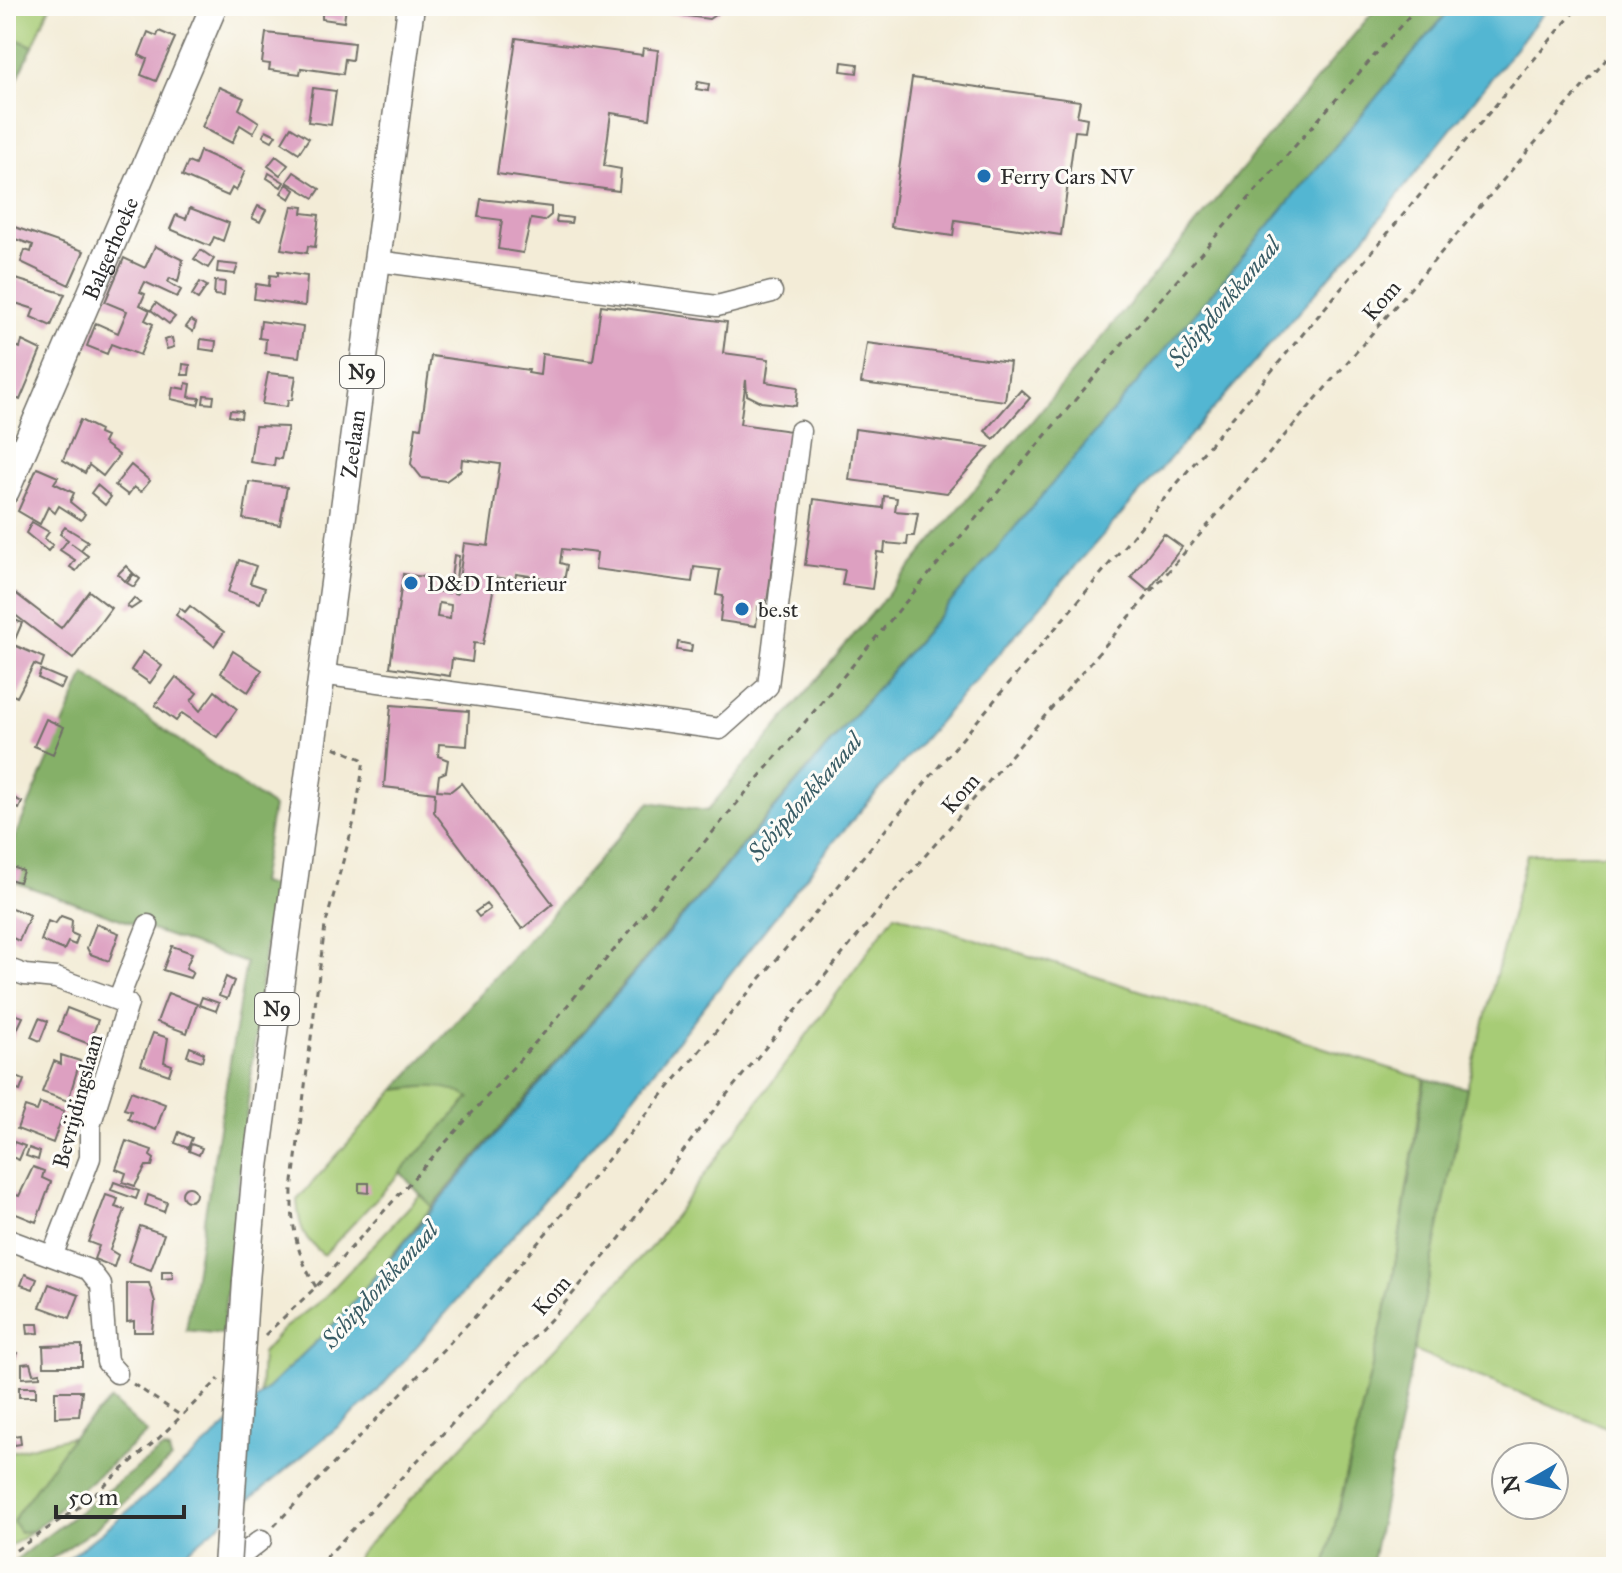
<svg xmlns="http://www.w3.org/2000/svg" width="1622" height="1573" viewBox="0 0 1622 1573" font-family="'IM FELL Great Primer',serif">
<rect width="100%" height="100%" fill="#fdfcf7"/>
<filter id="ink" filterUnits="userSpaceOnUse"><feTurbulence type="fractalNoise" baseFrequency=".0125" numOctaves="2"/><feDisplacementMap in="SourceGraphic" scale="16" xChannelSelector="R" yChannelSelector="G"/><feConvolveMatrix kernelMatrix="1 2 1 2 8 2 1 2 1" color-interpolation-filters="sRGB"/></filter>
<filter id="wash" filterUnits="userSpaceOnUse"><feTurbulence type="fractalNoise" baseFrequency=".006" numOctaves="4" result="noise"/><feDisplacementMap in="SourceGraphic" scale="32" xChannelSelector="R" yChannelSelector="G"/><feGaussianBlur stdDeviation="1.8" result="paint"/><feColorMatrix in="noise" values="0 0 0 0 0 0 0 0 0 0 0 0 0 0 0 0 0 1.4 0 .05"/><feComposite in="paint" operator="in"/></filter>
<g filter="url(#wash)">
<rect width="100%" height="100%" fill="#f3ecd7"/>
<!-- green -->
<path fill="#a7cc76" stroke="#697c50" stroke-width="2" d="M6,6H50L33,46L6,35Z
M1527,854H1616V1431L1414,1351L1467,1088Z
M895,914L1424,1079L1393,1277L1325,1567H355L358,1555L654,1244Z
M429,1086L455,1089L470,1098L324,1255C303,1239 299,1227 297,1200L395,1090Z
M421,1194L432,1207L339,1319L260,1396L262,1353L284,1328L323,1299Z
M73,1436L20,1531H33L6,1549V1453Z"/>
<!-- forest -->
<path fill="#85b067" stroke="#586e49" stroke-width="2" d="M1378,6H1453L1046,491L432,1207L400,1172L470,1098C446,1083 423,1086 395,1090L650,802L707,811Z
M6,35L33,46L6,103Z
M85,674L273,807L260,883L272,886L222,1334L186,1330L246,963L6,879V858Z
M1425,1079L1467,1088L1371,1567H1325L1393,1277Z
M111,1400L147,1433L33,1531L20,1532L13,1522L17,1514L73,1436Z
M162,1449L169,1451L171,1459L95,1529L39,1567H6Z"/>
<!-- water -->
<path fill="#53b6d2" stroke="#3f707e" stroke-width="2" d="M1453,6H1549L1367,234L836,839L622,1111L369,1401L168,1567H57C157,1491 250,1408 339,1319L1046,491Z"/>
<g id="blocks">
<!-- building -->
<path fill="#dda0c1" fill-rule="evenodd" d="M315,6H346L344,22L322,19V12L315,11Z
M650,6H722L721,11L709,19L650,11Z
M159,31L175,38L156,81L141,75L147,59L139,55L148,32L157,36Z
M266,33L354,43L352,60L345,59L343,74L301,68L300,74L269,70L270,64L262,63Z
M516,38L642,55L643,48L658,50L650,119L611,113L604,166L621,169L619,191L497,174Z
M842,62L858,64L857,73L841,71Z
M912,78L1080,101L1077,116L1087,118L1085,132L1075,131L1061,235L955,220L953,236L891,227Z
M698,82L709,84L708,91L696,89Z
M219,87L244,98L239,109L259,122L253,133L240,125L232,143L202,127Z
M313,88L336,91L331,125L308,122Z
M291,127L309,138L299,153L282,142Z
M266,130L276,135L272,141L263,136Z
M200,151L245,171L236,191L232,188L228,196L182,176L188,162L195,165Z
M276,156L288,165L280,175L268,166Z
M294,172L320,189L314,198L287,182Z
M269,173L284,182L281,187L267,178Z
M287,184L295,190L290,199L281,193Z
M481,199L551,207V215L544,221L531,219L523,253L498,249L502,220L478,217Z
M258,206L266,210L260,222L252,218Z
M292,206L303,207L302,213L319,215L315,247L308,246L307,253L281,249Z
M190,208L229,223L223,241L214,237L210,246L170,229L176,215L186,219Z
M557,216L572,218L571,223L556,222Z
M6,224L84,251L69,285L21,262L25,250L31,252L33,245L6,236Z
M155,246L183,260L178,282L170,278L168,282L181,290L177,297L145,282L140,292L145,294L140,305L150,310L145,320L153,324L140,355L111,344L107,354L87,346L96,323L118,333L127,311L105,302L124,258L145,268Z
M201,250L214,259L208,268L194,259Z
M218,263L238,265L235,274L217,272Z
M278,272L307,276L305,306L254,299L256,284L269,286L270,275L278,276Z
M6,276L65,294L51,326L31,317L34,309L6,300Z
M215,281L225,282L224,296L214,295Z
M200,282L207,286L198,299L192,295Z
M156,303L175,317L169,324L151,310Z
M601,305L727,322L723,353L769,359L766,382L798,387L796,406L761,402L747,395L746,380L740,424L791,431L767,602L759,601L756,626L720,621L723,596L716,595L720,570L694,567L692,582L595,569L597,553L562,549L560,563L567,565L564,581L516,574L515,580L492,577L493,591L483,644L474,643L472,662L452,659L450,676L390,667L403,574L438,579L436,591L449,593L454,555L459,556L454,593L457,594L464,543L488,546L500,464L462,459L461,470L446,481L422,478L411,464L416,427L421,428L431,356L529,370L528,373L540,375L542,354L593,361ZM439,603L451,605L450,619L437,617Z
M191,320L196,323L193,332L186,327Z
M261,321L303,327L299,357L265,353L266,339L259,338Z
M172,338L174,347L167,349L164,340Z
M201,339L216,341L215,351L200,349Z
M22,341L41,350L20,400L6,394V342L20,348Z
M867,343L1010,362L1005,401L861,383Z
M183,364L190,365L189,375H182Z
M268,373L296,376L292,400H288L287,407L262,404Z
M186,383L191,384L189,397L200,398L198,405L171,399L173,387L185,389Z
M1021,390L1030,398L994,439L985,431Z
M204,395L214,396L213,404L203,403Z
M230,410L242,411L241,418L229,416Z
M6,412L13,416L6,432Z
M80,420L100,430L99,434L106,437L103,443L119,455L103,476L89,465L85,473L63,460Z
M255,426L288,427L281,459L275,458L274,466L250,462Z
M855,429L989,447L947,493L849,480Z
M131,465L150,481L141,492L134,487L128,495L115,485Z
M37,468L58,477L54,483L74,493L70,502L85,514L81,520L59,506L55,513L48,507L40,524L18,511Z
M249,482L287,487L280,525L243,519Z
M97,485L111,497L105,505L91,493Z
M884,496L897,498L895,511L918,513L914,536H908L907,545L885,543L884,553L877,552L872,589L842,585L845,570L805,565L814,499L883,508Z
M32,522L49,532L44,539L53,545L48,551L26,533Z
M65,527L88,541L81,550L71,543L88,556L76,571L70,567L75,560L60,550L68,540L60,534Z
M1164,534L1182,547L1148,591L1131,577Z
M239,560L256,566L250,583L265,588L260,603L228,592Z
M126,566L133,573L125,581L118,574Z
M134,574L140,579L134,587L127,583Z
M6,586L61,628L89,591L111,608L73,659L6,608Z
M134,598L140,603L131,609L127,606Z
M190,606L224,632L214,646L176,615L180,608L185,612Z
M6,616L22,623L13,644L6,642Z
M678,642L692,645L691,652L677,650Z
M14,645L44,658L41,667L34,664L17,697L6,692V662Z
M233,651L262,670L248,692L221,673Z
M143,652L162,666L150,683L131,670Z
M41,670L65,680L61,689L38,678Z
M176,677L197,693L191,701L200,711L215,691L237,709L217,737L182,713L176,721L155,705Z
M391,705L469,711L467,746L439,744L438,756L448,760L446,772L439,775L437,790L451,791L461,783L553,904L522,929L434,812L435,793L384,787Z
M46,719L64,727L53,754L34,746Z
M6,794L22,802L19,809L6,804Z
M10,866L23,871L19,882L6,878Z
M486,904L490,909L479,917L475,912Z
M6,906L30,915L19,941L6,935Z
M61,916L72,920L71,933L78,936L75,945L68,942L64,950L41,941L48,921L55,924Z
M96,924L119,933L109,961L90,954L87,948Z
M172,946L192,953L186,968L193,972L190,978L163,970Z
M226,977L234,981L227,999L219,996Z
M168,993L197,1004L187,1033L157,1022Z
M202,997L219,1003L216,1011L199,1005Z
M67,1008L98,1020L89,1044L58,1032Z
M6,1011L23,1017L8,1049L6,1048Z
M39,1018L48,1021L40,1041L31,1037Z
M153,1033L168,1038L164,1062L172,1065L169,1075L141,1065Z
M190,1047L204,1053L202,1061L187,1056Z
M61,1055L80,1061L68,1101L42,1092L54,1061L61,1064Z
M16,1077L24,1080L20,1091L12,1088Z
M131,1091L165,1104L156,1130L128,1119L131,1111L124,1109Z
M40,1103L64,1111L53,1143L17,1129L25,1107L37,1111Z
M179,1132L192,1138L188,1148L175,1143Z
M126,1141L152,1150L150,1156L154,1159L152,1166H146L135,1186L123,1182L126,1173L116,1169Z
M14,1142L25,1146L19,1160L9,1156Z
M191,1144L202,1148L199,1155L189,1151Z
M29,1148L40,1152L38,1160L26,1156Z
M33,1167L44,1171L42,1178L51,1182L36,1222L6,1210L10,1193L19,1196Z
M114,1182L139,1191L136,1199L111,1190Z
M359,1183H369V1193L359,1192Z
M182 1194a7 7 0 1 1 14 0a7 7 0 1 1-14 0Z
M106,1195L118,1199L115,1207L125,1210L110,1250L118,1255L114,1267L94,1259L99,1246L88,1242Z
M148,1195L167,1202L164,1212L145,1205Z
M140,1226L164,1234L151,1270L128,1262Z
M162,1271H172L173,1278L162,1279Z
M25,1274L37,1279L33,1289L21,1285Z
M127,1283H149L155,1302L152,1332H134V1321L127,1322Z
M49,1284L79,1295L70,1318L40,1307Z
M27,1324H38L39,1333L28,1334Z
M82,1345V1366H44L43,1346Z
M6,1349L18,1353L15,1359L6,1358Z
M30,1363L33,1374L40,1373V1377L22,1378V1364Z
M6,1367H12L10,1381L6,1380Z
M19,1387H36V1397H19Z
M55,1391H82L79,1416L55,1417Z
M20,1435L21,1444L14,1445L13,1436Z"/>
</g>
</g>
<g filter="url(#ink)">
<use href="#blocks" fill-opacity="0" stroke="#716f67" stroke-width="2"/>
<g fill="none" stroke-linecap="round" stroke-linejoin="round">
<defs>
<path id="minor" d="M377,261L717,306L772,292
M321,674L720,729L768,686L800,431
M6,968L25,975L56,978L128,1004L90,1126V1158L53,1254
M118,1000L148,925
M6,1239L89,1270L101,1285L107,1362L117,1373
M227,1567L261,1540"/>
<g id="major">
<path id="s1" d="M6,491L214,6"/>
<path id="s2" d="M246,1281L256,1167L411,6"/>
</g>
</defs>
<!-- minor casing -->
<use href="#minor" stroke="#716f67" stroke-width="23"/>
<!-- major casing -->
<use href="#major" stroke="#716f67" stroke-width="29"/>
<!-- path -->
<path stroke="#716f67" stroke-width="3" stroke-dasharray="6 6" stroke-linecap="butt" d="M316,1287C297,1255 291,1227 292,1190L325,926L355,818L364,760L334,747
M265,1335L316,1287L551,1025L1143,319L1418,6
M133,1384L180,1415
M274,1526L483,1308L1579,6
M6,1557L79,1507L159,1438L219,1379
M327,1557V1567
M317,1567L552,1318L620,1238L709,1116L884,904L1616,48"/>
<!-- minor -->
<use href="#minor" stroke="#fff" stroke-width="20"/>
<!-- major -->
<use href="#major" stroke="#fff" stroke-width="26"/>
<defs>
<path id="major-bridge" d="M227,1567L246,1281"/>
</defs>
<!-- major-bridge casing -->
<use href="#major-bridge" stroke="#716f67" stroke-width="29" stroke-linecap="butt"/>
<!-- major-bridge -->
<use href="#major-bridge" stroke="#fff" stroke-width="26"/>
</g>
</g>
<!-- markers -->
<g fill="#1f6fb2" stroke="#fdfcf7" stroke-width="3">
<circle cx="984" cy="176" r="8"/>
<circle cx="411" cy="583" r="8"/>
<circle cx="742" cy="609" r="8"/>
</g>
<g text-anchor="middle" stroke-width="6" stroke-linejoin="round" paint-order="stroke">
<!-- shield labels -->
<g fill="#fdfcf7" stroke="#6a6a68" stroke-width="2">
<rect x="340" y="356" width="44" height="32" rx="6"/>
<rect x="255" y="993" width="44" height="32" rx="6"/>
</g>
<g font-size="20" font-weight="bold" fill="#2b2b2b">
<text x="362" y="379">N9</text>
<text x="277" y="1016">N9</text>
</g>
<!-- poi labels -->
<g font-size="22" fill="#2b2b2b" stroke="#fdfcf7" text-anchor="start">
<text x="1000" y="184">Ferry Cars NV</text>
<text x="427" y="591">D&amp;D Interieur</text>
<text x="758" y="617">be.st</text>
</g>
<!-- street labels -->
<g font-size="22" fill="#2b2b2b" stroke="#fdfcf7">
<text dy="8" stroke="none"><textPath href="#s1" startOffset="264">Balgerhoeke</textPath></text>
<text transform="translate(1381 300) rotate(-49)" y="8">Kom</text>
<text dy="8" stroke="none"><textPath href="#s2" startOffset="844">Zeelaan</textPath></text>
<text transform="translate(960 793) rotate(-49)" y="8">Kom</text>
<text transform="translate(77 1101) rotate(-75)" y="8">Bevrijdingslaan</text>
<text transform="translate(551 1295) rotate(-49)" y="8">Kom</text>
</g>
<!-- water labels -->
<g font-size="24" font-style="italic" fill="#395c65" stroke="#fdfcf7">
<text transform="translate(1224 302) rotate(-50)" y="8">Schipdonkkanaal</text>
<text transform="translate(805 797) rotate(-49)" y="8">Schipdonkkanaal</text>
<text transform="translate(380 1285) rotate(-48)" y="8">Schipdonkkanaal</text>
</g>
</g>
<!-- margin -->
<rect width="1622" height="1573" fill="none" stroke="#fdfcf7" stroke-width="32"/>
<!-- north arrow -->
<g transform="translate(1530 1481) rotate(261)"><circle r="38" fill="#fdfcf7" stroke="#a9a8a5" stroke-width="2"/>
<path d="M0-6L14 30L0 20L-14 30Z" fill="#1f6fb2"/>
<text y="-12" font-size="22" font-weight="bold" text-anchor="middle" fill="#2b2b2b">N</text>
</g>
<!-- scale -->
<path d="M56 1505v12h128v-12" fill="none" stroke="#2b2b2b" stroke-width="4"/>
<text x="68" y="1505" font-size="24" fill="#2b2b2b" stroke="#fdfcf7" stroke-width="6" paint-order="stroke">50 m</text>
</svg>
